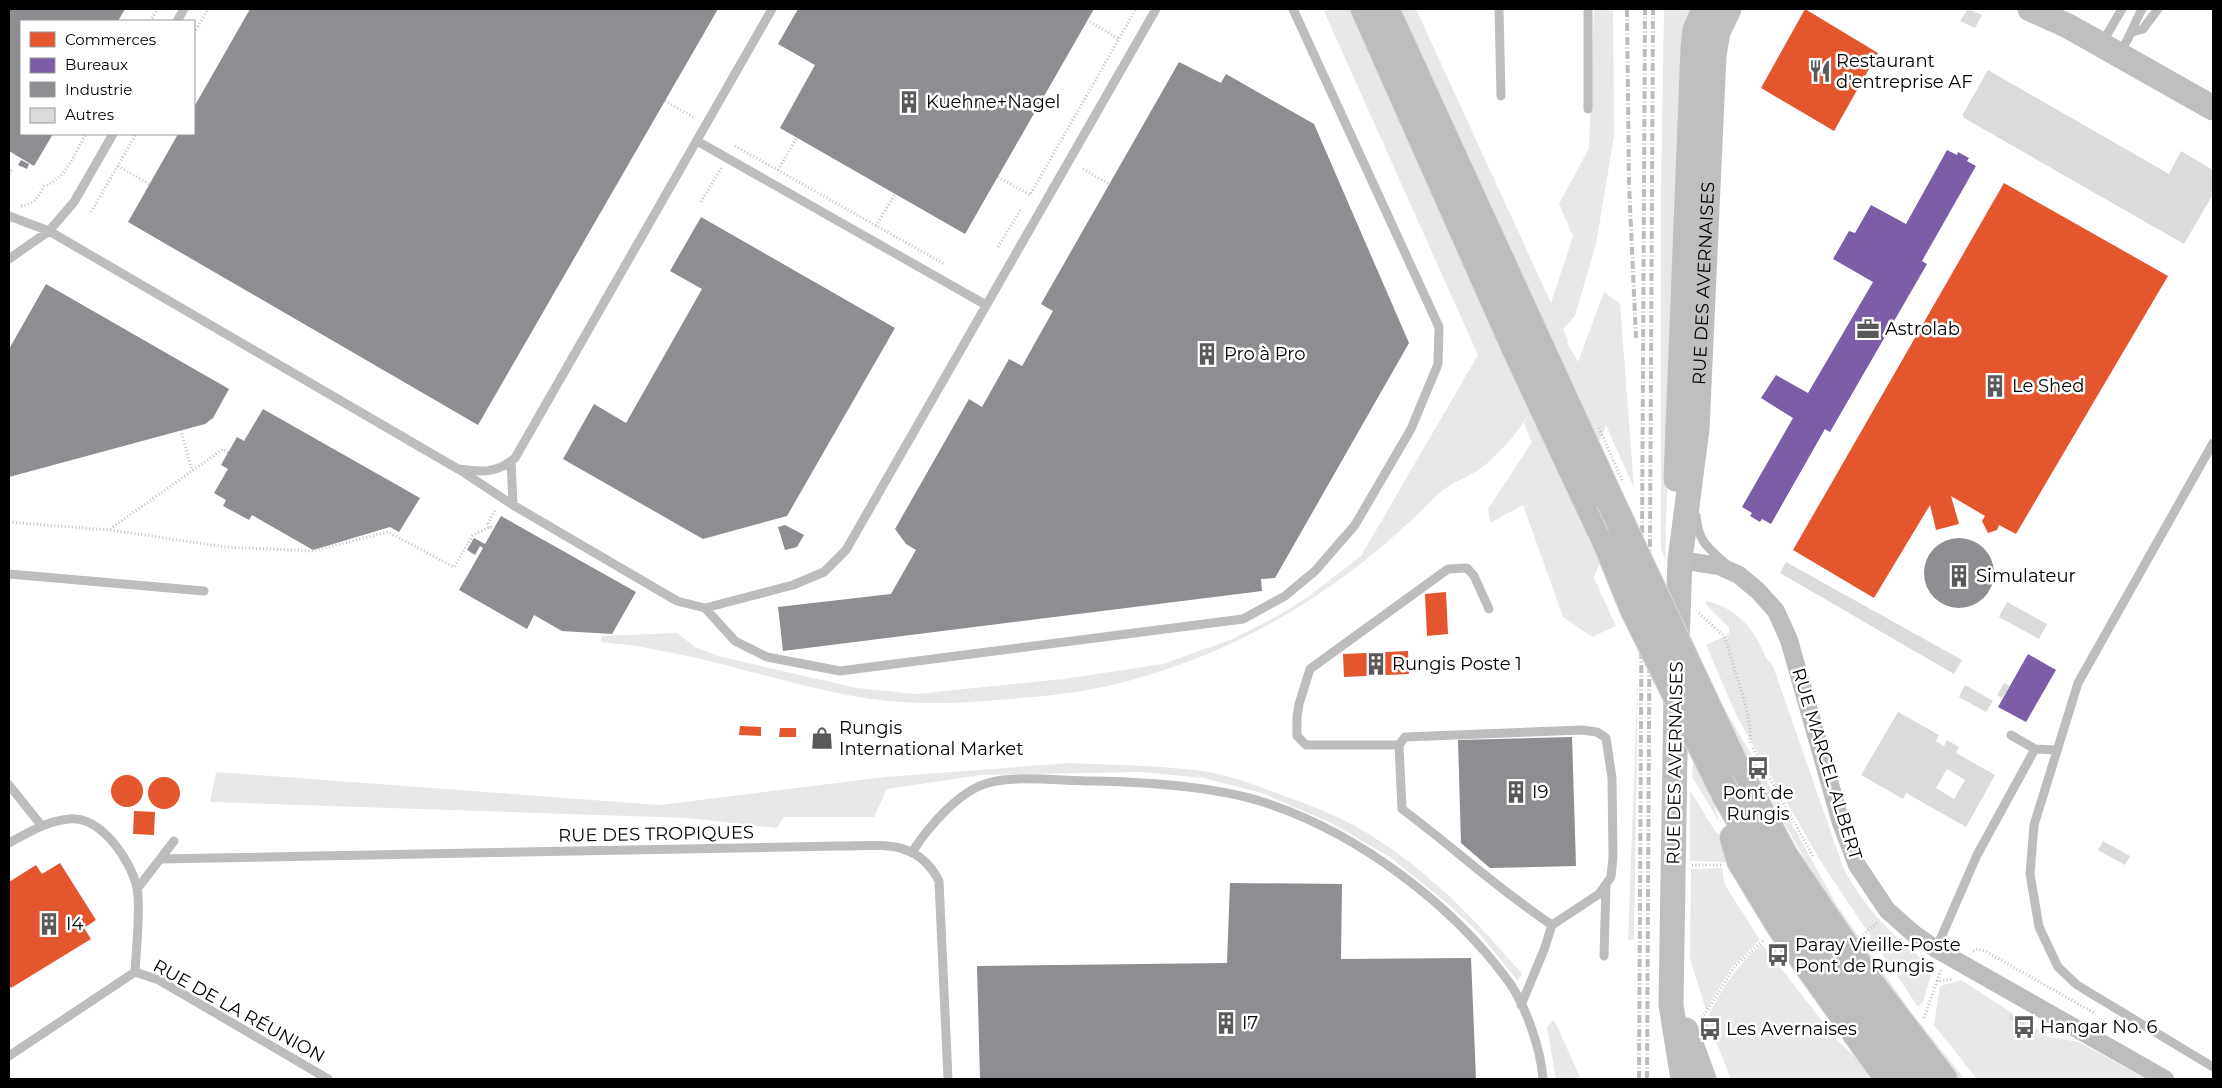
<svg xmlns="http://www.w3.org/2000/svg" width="2222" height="1088" viewBox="0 0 2222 1088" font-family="Montserrat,sans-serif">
<rect width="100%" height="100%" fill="#fff"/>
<!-- green -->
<path fill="#e8e8e8" d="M1323,9H1353L1602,556L1594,578L1616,626L1592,637L1563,617L1523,505L1490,523L1488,509L1532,442L1524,424L1529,414C1516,435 1497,457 1477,471C1463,479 1445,486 1434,498C1343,591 1235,656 1108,686C1077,693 1044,696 1012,699C957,704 901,706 848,695C782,683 718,660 652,649C636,645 618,644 601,642V636L677,633L695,647L718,656L857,688L916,694L1063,679L1163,664L1230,640L1276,617L1305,599L1361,556L1478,355Z
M1397,9H1416L1551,303L1573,236L1559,204L1589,148L1594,9H1613L1614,136L1596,244L1575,316L1563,329L1568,340L1567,342L1578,362L1604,292L1620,304L1634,488L1606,425L1598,445Z
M1664,9H1693L1677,187L1665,559L1661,549V190Z
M1706,601C1729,606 1745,619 1757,639C1764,650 1763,656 1773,666L1843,867C1866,912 1895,937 1933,968L1923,1002L1918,1007L1823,865L1737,717L1706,645L1729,634V628L1705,603Z
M1702,665L1720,701L1792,824L1836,904L1910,1011L1965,1079H1955L1832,911L1801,852L1698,674Z
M1638,671L1634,939L1628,940Z
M1694,755L1707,782L1719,821L1692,777Z
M1069,763C1115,765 1163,765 1209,772C1234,777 1258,786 1282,795C1315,807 1352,821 1381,842C1436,878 1479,924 1522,974L1518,981L1477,931L1448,904L1390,857L1333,824L1262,793L1203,778L1141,772L981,775L887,789L874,817H784L777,828L688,818L210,802L216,772L660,805L885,777Z
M1690,790L1715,831L1721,836L1726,862L1690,861Z
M1722,868L1725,885L1760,940L1731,968L1706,1010L1690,959L1691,869Z
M1762,944L1837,1040L1862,1063L1869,1079H1731L1707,1019C1721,989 1737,965 1762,944Z
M1961,980L2049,1037L2079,1042L2146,1079H1977L1934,1025L1940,986Z
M1554,1020L1581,1079H1556L1547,1027Z"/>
<!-- shops -->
<path fill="#e4572e" d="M1805,9L1878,53L1834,131L1761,88Z
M2004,183L2168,276L2016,534L1999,525L1997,530L1988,533L1982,521L1985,516L1951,496L1959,524L1936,530L1930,505L1874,598L1793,550Z
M1446,592L1448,634L1427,636L1425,594Z
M1408,651L1409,674L1344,677L1343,654Z
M740,726L761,727V736L739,735Z
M780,728H796V737H779Z
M111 791a16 16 0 1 1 32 0a16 16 0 1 1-32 0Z
M148 793a16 16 0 1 1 32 0a16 16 0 1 1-32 0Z
M134,811L155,812L154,835L133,834Z
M60,863L96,920L84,928L91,939L11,988L9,984V882L36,865L42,874Z"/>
<!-- offices -->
<path fill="#7b5ea7" d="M1947,150L1957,155L1958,152L1969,158L1967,161L1976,166L1922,261L1927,264L1830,432L1825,429L1771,524L1762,519L1760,522L1750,516L1752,513L1742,507L1793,418L1761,398L1776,375L1808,393L1873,282L1833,259L1849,231L1855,233L1871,205L1906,224Z
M2028,654L2056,670L2026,722L1998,707Z"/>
<!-- industry -->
<path fill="#8d8d92" d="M9,9H125L118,21H21V134H53L34,166L9,151Z
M250,9H718L478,425L128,222L178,134H194V107Z
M798,9H1094L965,234L780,128L815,65L778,44Z
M1179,62L1221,83L1226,74L1314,124L1409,343L1275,578L1261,579L1262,591L783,651L778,607L891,594L916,550L906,544L895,529L969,399L982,407L1009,359L1022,366L1053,311L1041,304Z
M21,160L29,164L27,169L18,165Z
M701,217L895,328L787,516L703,539L563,459L594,404L626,423L702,289L670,271Z
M46,284L229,389L213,418L205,424L9,477V349Z
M263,409L420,498L399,532L390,527L313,550L252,515L249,520L223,506L226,500L214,493L228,469L221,465L237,437L244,441Z
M501,516L636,592L612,634L562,631L534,615L527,629L459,590L483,548L480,546L475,555L467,550L474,538L485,544Z
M785,525L804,535L797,547L785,550L778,527Z
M1924 573a35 35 0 1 1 70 0a35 35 0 1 1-70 0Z
M1572,737L1576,866L1490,868L1461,843L1458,740Z
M1230,883L1342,884L1341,959L1471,958L1476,1079H980L977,966L1227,963Z"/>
<!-- building -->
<path fill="#dbdbdb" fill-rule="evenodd" d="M1968,9L1982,15L1975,28L1960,21Z
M1988,70L2169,174L2181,151L2213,170V194L2184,244L1964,118L1963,114Z
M1786,562L1962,660L1954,674L1780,573Z
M2007,602L2047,624L2039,639L1999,617Z
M2004,683L2010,686L2002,698L1997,695Z
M1965,685L1993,701L1986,712L1959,697Z
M1898,712L1939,735L1936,741L1944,746L1947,740L1959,747L1956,753L1995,775L1966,827L1906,793L1903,799L1861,775ZM1947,769L1965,780L1954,799L1936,788Z
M2103,841L2130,856L2125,865L2098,850Z
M1771,943L1777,952L1774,954L1768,945Z
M2011,1014L2025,1022L2022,1026L2009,1019Z
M1708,1023L1711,1033L1708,1034L1704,1024Z"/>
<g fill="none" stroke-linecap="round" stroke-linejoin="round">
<defs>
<path id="highway" d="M1365,9L1517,351L1608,545
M1385,9L1610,500
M1733,762L1784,856L1872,986L1943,1079
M1727,797C1783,895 1843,992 1915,1079
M1734,838L1741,861L1781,927L1889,1079"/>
</defs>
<!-- highway casing -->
<use href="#highway" stroke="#dbdbdb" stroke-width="30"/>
<!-- path -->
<path stroke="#c2c2c2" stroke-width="3" stroke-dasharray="1 2.5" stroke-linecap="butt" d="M1087,20L1119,39
M150,21L158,9
M194,33L208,9
M665,101L693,117
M735,146L944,264
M118,166L149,184
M1083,169L1109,184
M778,170L797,137
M9,174L12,168
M998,177L1030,195L1136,9
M701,202L722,167
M21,206C35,204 38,197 44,186C66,180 75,152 86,134
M91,212L136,134
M876,226L895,194
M998,247L1021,209
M181,430L192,471
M9,522L109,530L226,547L312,551L388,532L454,567L473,535L490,527L494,529
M490,527L488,523L495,510
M110,529L223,449L229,453
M1699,613L1724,636L1727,644C1734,672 1753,716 1750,743
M1753,748L1814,858
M1692,865H1721
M1863,935L1877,923
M1973,951L1978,949L1985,951L2096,1014
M1937,981L1941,970
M1701,1017L1705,1014L1735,966L1764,940
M1924,1018L1937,981L1954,979"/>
<!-- lane -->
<path stroke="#bdbdbd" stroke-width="9" d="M1499,9L1501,96
M1588,9V109
M177,21L184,9
M2133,32L2143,29L2158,9
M2102,43L2122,9
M2120,52C2130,38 2134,24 2142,9
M697,141L986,305
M9,216L49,231L458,469C481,472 496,474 515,458L772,9
M9,259L49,231L74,202L113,134
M2213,443L2078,683L2034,825L2030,874L2039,927L2058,967L2077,985L2213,1067
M511,461L513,505
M460,470L513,505L677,601L705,608L793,585L824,572L846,550L1156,9
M1696,516C1699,544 1708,547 1727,565
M9,574L204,591
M705,608L735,641L767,657L840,671L1243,619L1285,596L1315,571L1355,525L1411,429L1438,364L1439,327L1293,9
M1399,745H1306L1297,736V717L1299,704L1310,669L1448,569L1467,568L1474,576L1489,609
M2035,749L2056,750
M9,785L41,825
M9,843C28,833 46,821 69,819C101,816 131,860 137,888C141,908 136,950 135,972
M913,851C928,827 959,791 988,783C1015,775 1062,781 1092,781C1145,782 1218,786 1269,804C1360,835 1452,904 1509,982C1526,1006 1541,1050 1543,1079
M160,859L839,846C881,846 917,838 939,881L948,1079
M137,889L174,841
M1936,949L1977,855L2035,749L2011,735
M1604,956L1606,884
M1521,1005L1544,950L1552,925L1599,894L1611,877L1613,857L1612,778L1606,738L1597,732L1582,730L1405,737L1399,745L1402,809C1453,847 1499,890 1552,925
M9,1056L135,972L159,980L328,1079"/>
<!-- street -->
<path stroke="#bdbdbd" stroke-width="18" d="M1680,560L1719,566L1739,575L1758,591L1776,611L1789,640L1841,823L1857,865L1887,910L1914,934L1936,949L2165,1079"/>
<!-- secondary -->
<g stroke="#bfbfbf" stroke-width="25">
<path d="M2030,9L2068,26L2213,108"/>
<path d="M1676,479L1693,48L1695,30L1704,9"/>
<path id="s1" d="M1677,644L1680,560L1697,429L1714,55L1718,32L1729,9"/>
<path d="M1676,692L1671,1005L1683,1079"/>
<path d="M1686,1030L1704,1079"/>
</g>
<!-- highway -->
<use href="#highway" stroke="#bdbdbd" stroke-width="28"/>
<!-- rail -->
<path stroke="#bdbdbd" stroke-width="4" stroke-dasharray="8 2.5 1 2.5" stroke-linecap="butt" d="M1627,9L1629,184L1636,338
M1639,1079L1645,9
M1647,1079L1653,9"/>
<defs>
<path id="highway-bridge" d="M1610,500L1733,762
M1608,545L1634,609L1727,797"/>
</defs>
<!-- highway-bridge casing -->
<use href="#highway-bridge" stroke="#dbdbdb" stroke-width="30" stroke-linecap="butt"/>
<!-- path-bridge -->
<path stroke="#c2c2c2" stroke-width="3" stroke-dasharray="1 2.5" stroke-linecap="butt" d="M1599,428L1623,482"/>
<!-- highway-bridge -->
<use href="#highway-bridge" stroke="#bdbdbd" stroke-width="28"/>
</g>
<!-- icons -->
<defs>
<symbol id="restaurant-bare" viewBox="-9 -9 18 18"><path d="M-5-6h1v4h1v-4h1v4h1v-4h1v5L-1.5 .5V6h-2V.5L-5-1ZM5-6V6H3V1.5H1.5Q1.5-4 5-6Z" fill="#595959" stroke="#fff" stroke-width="2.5" paint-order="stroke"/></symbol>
<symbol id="building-bare" viewBox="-9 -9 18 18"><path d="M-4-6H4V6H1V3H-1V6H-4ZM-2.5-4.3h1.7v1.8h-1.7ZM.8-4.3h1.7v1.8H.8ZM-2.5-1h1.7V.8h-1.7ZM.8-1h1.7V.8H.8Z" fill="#595959" stroke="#fff" stroke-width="2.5" paint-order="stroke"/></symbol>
<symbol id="office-bare" viewBox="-9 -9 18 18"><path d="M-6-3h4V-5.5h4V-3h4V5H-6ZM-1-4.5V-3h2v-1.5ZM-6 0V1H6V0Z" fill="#595959" stroke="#fff" stroke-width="2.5" paint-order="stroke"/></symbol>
<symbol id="shop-bare" viewBox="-9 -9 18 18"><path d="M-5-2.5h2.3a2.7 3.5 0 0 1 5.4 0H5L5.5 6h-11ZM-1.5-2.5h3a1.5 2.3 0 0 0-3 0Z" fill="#595959" stroke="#fff" stroke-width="2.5" paint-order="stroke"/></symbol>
<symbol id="bus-bare" viewBox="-9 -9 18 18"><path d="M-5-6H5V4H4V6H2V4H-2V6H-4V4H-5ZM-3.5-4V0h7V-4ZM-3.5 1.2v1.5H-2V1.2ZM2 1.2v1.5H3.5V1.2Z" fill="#595959" stroke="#fff" stroke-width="2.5" paint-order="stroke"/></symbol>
</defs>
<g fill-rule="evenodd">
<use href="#restaurant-bare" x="1804" y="55" width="32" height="32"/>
<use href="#building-bare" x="893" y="86" width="32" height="32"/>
<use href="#office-bare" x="1852" y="313" width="32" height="32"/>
<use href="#building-bare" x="1191" y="338" width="32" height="32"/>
<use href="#building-bare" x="1979" y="370" width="32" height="32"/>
<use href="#building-bare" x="1943" y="560" width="32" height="32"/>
<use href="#building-bare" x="1360" y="648" width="32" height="32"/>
<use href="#shop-bare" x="806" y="722" width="32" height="32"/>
<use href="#bus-bare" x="1742" y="752" width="32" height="32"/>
<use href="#building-bare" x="1500" y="776" width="32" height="32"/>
<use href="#building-bare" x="33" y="908" width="32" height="32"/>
<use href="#bus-bare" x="1762" y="939" width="32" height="32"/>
<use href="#building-bare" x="1210" y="1007" width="32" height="32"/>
<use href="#bus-bare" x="2008" y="1011" width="32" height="32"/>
<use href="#bus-bare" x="1694" y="1013" width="32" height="32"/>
</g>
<g text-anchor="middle" stroke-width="5" stroke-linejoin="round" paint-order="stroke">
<!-- poi labels -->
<g font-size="18" fill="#000" stroke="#fff" text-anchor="start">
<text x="1836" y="67">Restaurant<tspan x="1836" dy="21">d'entreprise AF</tspan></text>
<text x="926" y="108">Kuehne+Nagel</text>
<text x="1885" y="335">Astrolab</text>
<text x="1224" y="360">Pro à Pro</text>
<text x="2012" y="392">Le Shed</text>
<text x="1976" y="582">Simulateur</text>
<text x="1392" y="670">Rungis Poste 1</text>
<text x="839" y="734">Rungis<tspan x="839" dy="21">International Market</tspan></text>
<text x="1532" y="798">I9</text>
<text x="1758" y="799" text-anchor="middle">Pont de<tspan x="1758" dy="21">Rungis</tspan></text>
<text x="66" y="930">I4</text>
<text x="1795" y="951">Paray Vieille-Poste<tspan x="1795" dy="21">Pont de Rungis</tspan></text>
<text x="1242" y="1029">I7</text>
<text x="2040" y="1033">Hangar No. 6</text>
<text x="1726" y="1035">Les Avernaises</text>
</g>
<!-- street labels -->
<g font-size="18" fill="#000" stroke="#fff">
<text dy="6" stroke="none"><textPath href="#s1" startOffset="362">RUE DES AVERNAISES</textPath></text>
<text transform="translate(1675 763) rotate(-89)" y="6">RUE DES AVERNAISES</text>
<text transform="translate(1827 764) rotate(73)" y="6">RUE MARCEL ALBERT</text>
<text transform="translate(656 834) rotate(-1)" y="6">RUE DES TROPIQUES</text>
<text transform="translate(239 1011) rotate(29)" y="6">RUE DE LA RÉUNION</text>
</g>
</g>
<!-- border -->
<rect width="2222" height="1088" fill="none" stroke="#000000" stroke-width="20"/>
<!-- legend -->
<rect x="20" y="20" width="175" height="115" fill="#ffffff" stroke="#999999"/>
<rect x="30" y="32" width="25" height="15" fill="#e4572e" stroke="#999999"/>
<text x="65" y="45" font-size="15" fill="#000000">Commerces</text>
<rect x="30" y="58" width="25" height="15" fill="#7b5ea7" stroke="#999999"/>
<text x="65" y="70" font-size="15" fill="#000000">Bureaux</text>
<rect x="30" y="82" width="25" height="15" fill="#8d8d92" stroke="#999999"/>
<text x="65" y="95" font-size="15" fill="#000000">Industrie</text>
<rect x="30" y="108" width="25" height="15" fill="#dbdbdb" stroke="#999999"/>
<text x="65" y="120" font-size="15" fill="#000000">Autres</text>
</svg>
